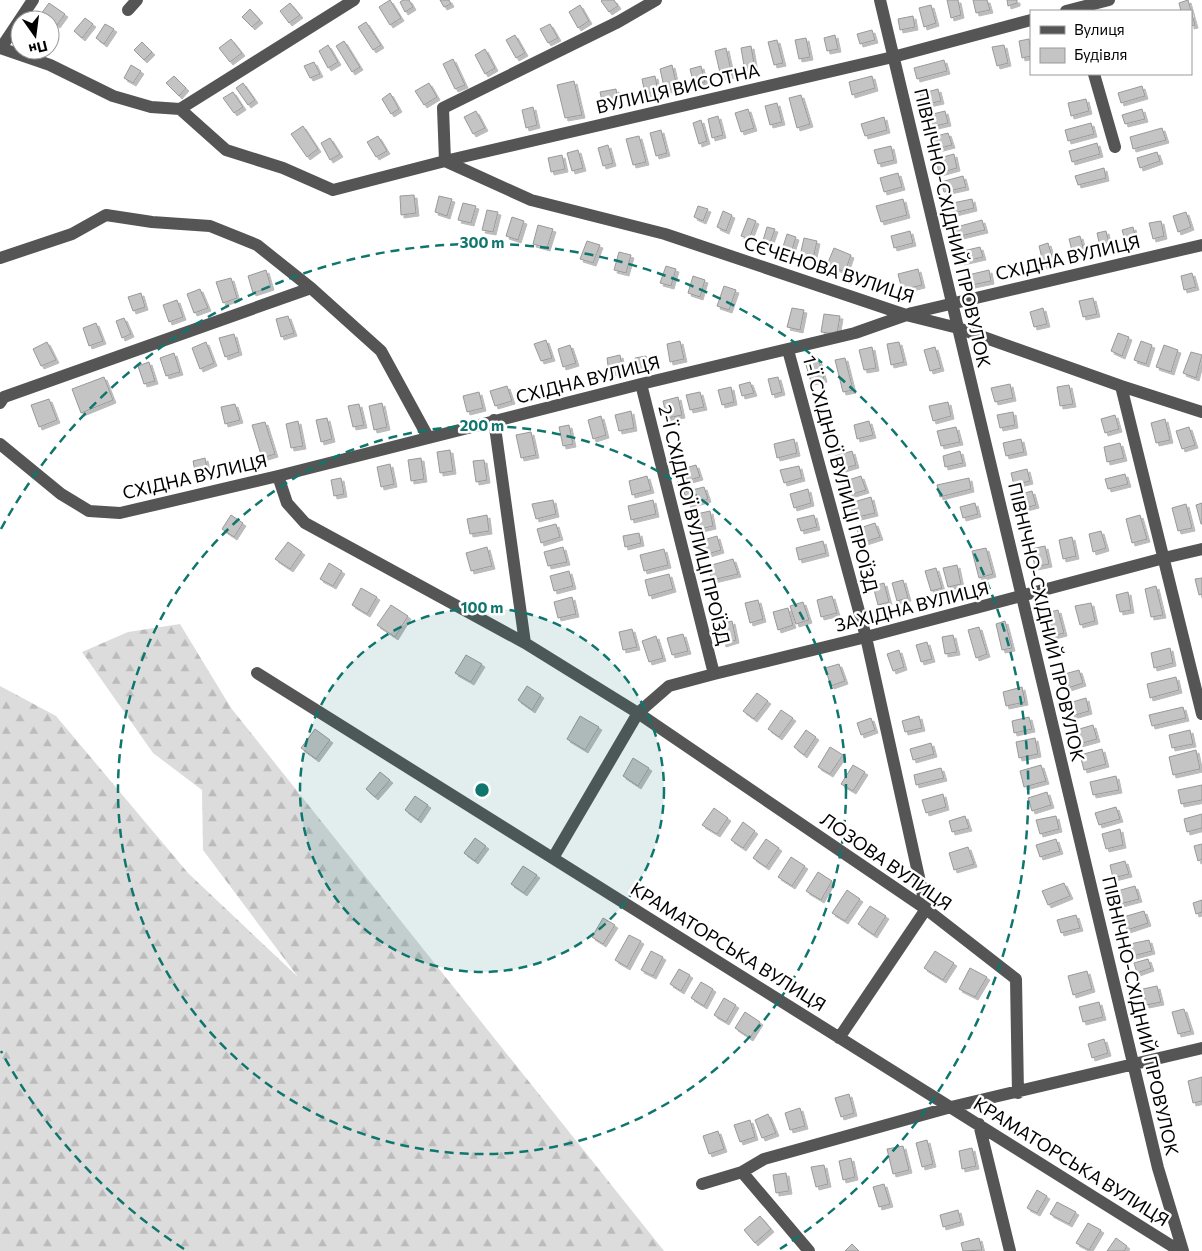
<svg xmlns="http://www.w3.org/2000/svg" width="1202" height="1251" viewBox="0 0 1202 1251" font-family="Commissioner,sans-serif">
<defs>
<pattern id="forest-firs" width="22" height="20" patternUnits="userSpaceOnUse" patternTransform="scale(1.25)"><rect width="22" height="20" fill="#dcdcdc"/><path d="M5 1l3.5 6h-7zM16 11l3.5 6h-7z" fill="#bbb"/></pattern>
<filter id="shadow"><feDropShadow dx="3" dy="3" stdDeviation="0" flood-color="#0004"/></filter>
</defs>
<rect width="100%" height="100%" fill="#fff"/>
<!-- forest -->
<path fill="url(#forest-firs)" d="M180,624L231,708L664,1251H0V686L56,716L188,873L298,977L203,850L202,790L153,753L82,652L128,632Z"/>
<!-- building -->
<path fill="#c4c4c4" stroke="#999" filter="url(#shadow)" d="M390,0L401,18L390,25L379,7Z
M403,0H409L413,7L405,12L400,2Z
M440,0H449L451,4L444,7Z
M602,0H614L618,6L609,12L601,1Z
M947,0H958L961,15L951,18Z
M973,0H987L990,10L976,13Z
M1007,0H1017V3L1008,6Z
M1188,0L1195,25L1191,26V11H1181L1179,3Z
M49,3L65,14L57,25L41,14Z
M290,3L300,15L289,23L280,11Z
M580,5L589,21L578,28L569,12Z
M931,5L936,23L924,27L919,8Z
M250,9L260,20L252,27L242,17Z
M913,16L915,27L900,30L898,19Z
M85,18L93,24L82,38L74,31Z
M366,22L381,45L373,50L358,27Z
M105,24L114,29L104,44L96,38Z
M550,24L558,38L548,43L540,29Z
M872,30L875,40L860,44L857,34Z
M515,35L525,53L516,58L506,40Z
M835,35L838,49L827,51L824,38Z
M806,38L810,57L799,59L795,40Z
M231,39L242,53L230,62L219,48Z
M1029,39L1031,56L1022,58L1019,41Z
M777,40L783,63L774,65L768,42Z
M344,41L360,67L352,72L336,46Z
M142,42L152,52L144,60L134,50Z
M328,45L338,62L328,68L319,51Z
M1004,45L1008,63L997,66L992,47Z
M751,46L755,69L745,71L741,48Z
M726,48L732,75L721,77L715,51Z
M485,49L495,68L485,74L475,55Z
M453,59L465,85L455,89L443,64Z
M944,60L947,71L917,79L914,68Z
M314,62L320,74L310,78L304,66Z
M131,65L141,71L133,83L124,78Z
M672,65L677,87L665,91L660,69Z
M701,66L705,82L694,85L690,69Z
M174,76L186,88L179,96L166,83Z
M655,76L658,91L645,94L642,79Z
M872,76L875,88L852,95L849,82Z
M574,81L582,115L565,118L557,85Z
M243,83L255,100L248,105L236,88Z
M429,83L437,97L424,105L415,91Z
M1142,86L1145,96L1121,103L1118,93Z
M616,89L618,102L603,105L600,92Z
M938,89L941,101L923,105L920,94Z
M233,92L243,107L234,113L223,98Z
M390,93L399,109L391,114L382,99Z
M801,95L810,124L797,128L789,98Z
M1086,99L1089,111L1071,116L1068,103Z
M777,103L782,122L770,125L765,106Z
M533,107L537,125L526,128L522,110Z
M748,109L754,128L741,132L735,113Z
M1142,109L1145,119L1125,124L1122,115Z
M476,111L485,128L473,134L464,117Z
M945,111L948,123L927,128L925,116Z
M718,116L723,135L712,138L708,119Z
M884,117L887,130L865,136L861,124Z
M701,120L707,141L699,144L693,123Z
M1091,123L1094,134L1068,141L1065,130Z
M303,126L318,149L307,157L291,134Z
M1162,128L1166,140L1133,149L1130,137Z
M661,130L667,153L656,156L650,133Z
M948,133L952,145L933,150L930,138Z
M378,136L387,151L376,157L367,142Z
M639,136L646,162L633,165L626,139Z
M330,138L340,154L330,160L321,143Z
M1097,143L1100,154L1072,162L1069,151Z
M608,145L613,163L603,166L598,148Z
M891,146L894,160L878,164L874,150Z
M578,150L583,168L572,171L567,153Z
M1157,152L1160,161L1140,168L1137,158Z
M954,154L957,168L939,173L936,159Z
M562,155L565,169L551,172L548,158Z
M1104,168L1106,178L1078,185L1075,176Z
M898,173L902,187L884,192L880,178Z
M963,176L966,187L944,192L941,182Z
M414,195L416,213L401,215L400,196Z
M439,196L452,199L447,216L435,212Z
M903,199L907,215L881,222L876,206Z
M972,199L974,208L950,214L948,204Z
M463,203L476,206L471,223L458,220Z
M698,206L708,209L703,221L694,217Z
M487,210L498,212L493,232L482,230Z
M723,211L732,215L726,231L717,227Z
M1186,212L1191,227L1178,232L1173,216Z
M512,217L524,221L518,240L506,236Z
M748,218L756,221L749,239L741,236Z
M982,220L985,230L956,237L953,228Z
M1161,221L1164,236L1153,239L1149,223Z
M538,225L553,229L547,248L533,244Z
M767,227L775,229L769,246L762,244Z
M1133,227L1137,243L1127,246L1122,230Z
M910,231L913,243L894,248L891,236Z
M1106,231L1110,248L1101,251L1097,233Z
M787,234L796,237L791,253L782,250Z
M1080,236L1085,255L1074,258L1069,239Z
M804,238L817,241L813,259L800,256Z
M587,241L600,245L593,263L580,259Z
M1048,243L1054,263L1044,266L1039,246Z
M980,247L983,257L961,262L959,252Z
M834,248L851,255L845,272L827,265Z
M619,252L631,255L626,273L614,270Z
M666,266L676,269L671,286L660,283Z
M918,269L922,285L902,290L898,274Z
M266,270L271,287L253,293L248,276Z
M989,270L991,281L967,286L964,276Z
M1192,273L1196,287L1184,290L1181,276Z
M693,276L705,280L700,297L688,293Z
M231,278L237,298L223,303L216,282Z
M724,286L736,290L729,310L717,306Z
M200,289L208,308L194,313L187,294Z
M141,293L145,307L133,311L128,297Z
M1093,298L1097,314L1083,317L1079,301Z
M177,300L183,317L169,322L163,305Z
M792,308L804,310L800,330L787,327Z
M1043,308L1047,324L1034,327L1030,312Z
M824,314L840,316L837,334L821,332Z
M288,316L294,333L281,337L276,319Z
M124,318L131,334L122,338L116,321Z
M96,323L103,341L89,346L83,328Z
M1118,333L1129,337L1122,356L1111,351Z
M234,334L239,352L225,357L219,338Z
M546,340L552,358L541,361L534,344Z
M680,341L684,359L670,362L667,344Z
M1141,341L1152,345L1146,364L1134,360Z
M47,342L56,360L41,366L33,349Z
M206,342L214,363L200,369L192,348Z
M899,342L904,362L891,365L887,344Z
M570,345L576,363L563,367L558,349Z
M1164,345L1178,350L1171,372L1156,367Z
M872,347L876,368L864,370L859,350Z
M935,347L941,368L930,371L924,350Z
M1191,352L1202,355L1196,378L1183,373Z
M174,353L180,372L166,376L160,358Z
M620,355L623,371L609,373L607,358Z
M646,356L648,369L637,371L635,358Z
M845,358L853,390L843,392L835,360Z
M819,361L824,379L811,382L806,365Z
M149,362L155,381L144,384L138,366Z
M104,377L113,400L81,413L72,389Z
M778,377L782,392L772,395L768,379Z
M750,382L754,393L742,396L739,385Z
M1010,384L1013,398L995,402L991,388Z
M1069,385L1073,404L1060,406L1057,387Z
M507,386L512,401L495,406L490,391Z
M731,387L734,402L722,405L718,390Z
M479,392L483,408L467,412L463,396Z
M700,392L704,407L690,410L686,395Z
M678,397L682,415L667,418L663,401Z
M49,399L57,420L39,427L31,405Z
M948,402L951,416L933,421L929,406Z
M382,403L387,427L374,430L369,406Z
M235,404L240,420L225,424L221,407Z
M359,404L364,425L353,427L348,406Z
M631,411L634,428L619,431L615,415Z
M1013,412L1015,425L1000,428L997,415Z
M1115,415L1119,429L1105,433L1101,419Z
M601,416L606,435L593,439L588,420Z
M327,418L332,439L321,442L316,420Z
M1165,419L1170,440L1156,443L1151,423Z
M298,421L303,446L291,448L286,424Z
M869,421L873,435L857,439L854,425Z
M265,422L275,454L262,458L252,425Z
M569,425L573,444L563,446L559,427Z
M956,427L960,442L941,446L937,431Z
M1189,427L1195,445L1182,449L1176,431Z
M531,432L536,455L521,458L516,435Z
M794,439L797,453L777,458L774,444Z
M1021,439L1024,452L1006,456L1003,443Z
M1120,443L1124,458L1107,462L1104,447Z
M450,450L453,471L440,473L437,452Z
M852,451L856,465L839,470L835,456Z
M960,451L963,463L945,467L943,456Z
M205,458L208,473L196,476L193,461Z
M421,458L424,479L411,481L408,460Z
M484,460L487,480L476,482L473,461Z
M390,464L394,484L381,487L377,467Z
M696,465L700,477L682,482L679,470Z
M799,466L802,478L784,483L780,470Z
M1027,469L1030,481L1014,485L1011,473Z
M1125,474L1128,484L1108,489L1105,479Z
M647,476L651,490L632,495L629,481Z
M861,476L866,490L846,496L842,482Z
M341,478L344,494L334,496L331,480Z
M969,478L971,489L940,497L937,485Z
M704,487L708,499L688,505L684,492Z
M808,489L811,503L794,508L790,494Z
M1032,491L1036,505L1021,509L1017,495Z
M871,497L875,513L854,518L850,503Z
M553,500L556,514L536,519L532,504Z
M653,500L656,514L631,520L628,506Z
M975,503L978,514L963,518L960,507Z
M1202,503V524H1201L1196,505Z
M1186,504L1192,528L1178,531L1172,508Z
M710,511L713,526L696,530L692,515Z
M231,515L243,523L234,537L222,529Z
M487,515L489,531L470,534L467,519Z
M814,515L817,527L801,531L797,519Z
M1140,515L1147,539L1132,543L1126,519Z
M875,523L880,537L861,543L857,529Z
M556,524L560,537L541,543L537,529Z
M1101,531L1106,548L1093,552L1089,534Z
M639,533L641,543L625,547L623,536Z
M717,536L721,550L701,556L697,542Z
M1072,537L1076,556L1063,559L1059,540Z
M823,541L826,553L799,560L796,548Z
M288,542L302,552L290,569L275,559Z
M1045,546L1049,564L1035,567L1031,549Z
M487,547L492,566L471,571L466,553Z
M563,547L567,562L548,566L544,552Z
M986,548L993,574L979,578L972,551Z
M664,549L668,565L644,571L640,555Z
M733,559L738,574L712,580L708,566Z
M329,563L342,571L333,586L320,579Z
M957,565L961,584L948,587L943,568Z
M936,568L942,588L931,591L925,571Z
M569,571L573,586L554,591L550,576Z
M669,574L673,589L649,596L645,580Z
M1202,578V594L1199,595L1195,579Z
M903,580L908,598L897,601L892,583Z
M884,583L889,602L878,605L873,586Z
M1156,586L1163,615L1151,617L1145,589Z
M361,588L377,597L367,614L352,605Z
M1128,592L1131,610L1120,612L1116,595Z
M832,596L837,613L821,617L817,600Z
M572,597L576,614L558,618L554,602Z
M758,600L763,619L750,623L745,603Z
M803,602L809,620L796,624L790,606Z
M1091,603L1095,621L1080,625L1075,606Z
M391,605L408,616L395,637L377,625Z
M788,608L793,625L778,630L773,612Z
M1058,610L1064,633L1049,637L1043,614Z
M732,621L736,640L723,644L718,625Z
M1005,621L1012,648L1002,650L996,624Z
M979,627L987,654L976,658L968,630Z
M632,629L637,647L623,650L619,632Z
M683,634L688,651L672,655L667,638Z
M953,635L957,652L945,654L942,637Z
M656,636L663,658L649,662L642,641Z
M927,642L932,659L921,662L916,645Z
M1170,648L1173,663L1154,668L1151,653Z
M899,650L904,667L893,671L887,654Z
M466,655L482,664L471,682L455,673Z
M839,664L845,681L831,686L825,668Z
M1079,670L1083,683L1065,689L1061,675Z
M1176,677L1179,690L1150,698L1147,684Z
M527,686L541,695L532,710L518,700Z
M1022,687L1025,702L1006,706L1003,692Z
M757,693L768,701L754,719L743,711Z
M1086,698L1089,711L1072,716L1069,703Z
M1183,707L1186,718L1152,726L1149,715Z
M781,710L793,718L779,737L768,729Z
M580,716L599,727L585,750L567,739Z
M919,716L922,728L905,732L902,721Z
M1029,717L1032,729L1014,733L1012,721Z
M871,718L875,730L861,735L857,723Z
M1093,725L1097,739L1079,744L1076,730Z
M315,729L330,740L316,759L301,748Z
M806,730L816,737L804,755L794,747Z
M1190,730L1193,744L1172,748L1169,735Z
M1035,738L1038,754L1019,758L1016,742Z
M931,743L934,754L913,760L910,749Z
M830,747L843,755L830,774L818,767Z
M1102,749L1106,764L1084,770L1080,755Z
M1196,750L1200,769L1173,775L1169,757Z
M633,758L649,768L638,786L623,776Z
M853,765L865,772L853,791L841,784Z
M1041,765L1046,781L1024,787L1020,771Z
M941,768L944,778L916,785L914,775Z
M380,772L390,780L375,797L366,789Z
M1116,776L1119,790L1093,795L1090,782Z
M1202,785V800L1181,804L1178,790Z
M1047,792L1051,805L1032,811L1028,798Z
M943,794L946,807L926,813L922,800Z
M415,796L428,805L418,820L405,810Z
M1116,807L1120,819L1099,825L1095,813Z
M714,808L728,818L717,834L702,825Z
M1202,814V828L1187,832L1184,819Z
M965,816L969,828L952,832L949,821Z
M1056,816L1059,829L1040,834L1036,820Z
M743,822L755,831L743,848L731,840Z
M1120,829L1123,845L1106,849L1102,834Z
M475,838L486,846L475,861L464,853Z
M766,839L779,848L766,867L753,858Z
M1056,839L1060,851L1040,857L1036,845Z
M1202,844V859L1198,861L1194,846Z
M968,847L974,864L954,870L949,853Z
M791,857L805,866L792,886L778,877Z
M1125,861L1129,874L1113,878L1110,865Z
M523,866L537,875L524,893L511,884Z
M818,872L832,881L821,900L806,891Z
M1064,883L1070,896L1048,905L1042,891Z
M1135,886L1139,899L1120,904L1117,891Z
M847,890L860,899L845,921L832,913Z
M1202,900V912L1196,914L1193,903Z
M870,906L886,916L874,935L858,924Z
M1144,911L1148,923L1127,930L1123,917Z
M1076,915L1080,928L1061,933L1057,920Z
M603,918L615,925L603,944L592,937Z
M629,935L641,941L627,967L615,960Z
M1149,940L1152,951L1133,956L1130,944Z
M651,951L663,957L653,976L641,970Z
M935,951L954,963L943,980L924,968Z
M1148,959L1151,968L1137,973L1134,963Z
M970,968L987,977L975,997L959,989Z
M679,969L690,975L681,991L670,984Z
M1087,971L1092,989L1073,995L1068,976Z
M701,982L713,989L704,1006L691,998Z
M1157,986L1161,1002L1146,1005L1143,989Z
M724,998L736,1005L726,1022L714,1015Z
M1099,1002L1103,1017L1083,1022L1079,1007Z
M1184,1009L1191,1031L1178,1034L1172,1012Z
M745,1012L760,1022L750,1038L735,1028Z
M1104,1039L1108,1053L1092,1058L1088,1044Z
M1202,1077V1101L1193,1103L1188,1081Z
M849,1094L854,1113L841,1117L835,1098Z
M800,1108L805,1126L790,1130L785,1113Z
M768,1114L776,1133L762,1138L755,1120Z
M750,1120L755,1137L740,1142L734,1125Z
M718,1131L724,1149L709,1154L703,1136Z
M927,1140L933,1164L922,1167L916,1143Z
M903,1146L909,1170L893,1174L887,1149Z
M972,1148L976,1166L962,1169L959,1151Z
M851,1158L855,1177L843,1180L839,1161Z
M824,1165L828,1184L816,1187L811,1167Z
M786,1173L789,1191L776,1193L773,1175Z
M884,1184L890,1204L879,1207L873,1187Z
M1037,1190L1047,1196L1037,1213L1027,1208Z
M1057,1202L1076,1212L1069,1224L1050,1214Z
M958,1210L961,1222L943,1227L940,1215Z
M760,1216L771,1229L755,1243L744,1230Z
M1088,1223L1101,1230L1089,1250L1076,1243Z
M979,1238L982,1250L963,1251L961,1243Z
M1116,1238L1127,1246L1124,1251H1107Z
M852,1244L859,1251H845Z"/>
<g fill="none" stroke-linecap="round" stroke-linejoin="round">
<!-- minor -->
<path stroke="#555" stroke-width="12" d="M656,0L618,22L443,108L445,161L531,200L665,234L906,315L958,328L1121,386L1202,412
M880,0L1158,1168L1183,1251
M128,10L137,0
M1066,11L1109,0
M0,48L50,65L113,96L151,107L180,109L354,0
M1,48L33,0
M1094,74L1115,147
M180,109L226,150L283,168L333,190L445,161L893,57L1031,20
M0,258L72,234L106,215L152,222L210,226L257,245L311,288L381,351L428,437
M788,350L866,637L926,909L839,1038
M641,384L714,674
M1121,386L1202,714
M0,403L4,397L311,288
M494,420L525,643
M0,444L61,494L89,511L120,513L278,476L641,384L855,333L912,313L1202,245
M278,476L287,503L305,523L525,643L638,713L926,909L1016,979L1018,1093
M257,673L1180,1251
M553,858L638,713L669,686L714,674L866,637L1164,558L1202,549
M979,1124L1010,1251
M742,1172L809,1251
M702,1184L742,1172L764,1159L951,1107L1202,1048"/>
</g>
<!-- distance rings -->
<circle cx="482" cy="790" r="182" fill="#0f766e" fill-opacity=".12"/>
<g fill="none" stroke="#0f766e" stroke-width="2.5" stroke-dasharray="9 6">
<circle cx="482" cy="790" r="182"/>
<circle cx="482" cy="790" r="364"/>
<path d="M184 1249A547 547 0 0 1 1 1051M1 529A547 547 0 1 1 780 1249"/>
</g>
<g text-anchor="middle" stroke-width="5" stroke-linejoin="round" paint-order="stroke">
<!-- street labels -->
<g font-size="18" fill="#000" stroke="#fff">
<text transform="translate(678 89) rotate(-13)" y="6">ВУЛИЦЯ ВИСОТНА</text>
<text transform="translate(952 228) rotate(77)" y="6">ПІВНІЧНО-СХІДНИЙ ПРОВУЛОК</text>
<text transform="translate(1068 258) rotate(-13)" y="6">СХІДНА ВУЛИЦЯ</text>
<text transform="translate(829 270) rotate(18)" y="6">СЄЧЕНОВА ВУЛИЦЯ</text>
<text transform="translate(588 380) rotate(-14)" y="6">СХІДНА ВУЛИЦЯ</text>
<text transform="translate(840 474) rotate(75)" y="6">1-Ї СХІДНОЇ ВУЛИЦІ ПРОЇЗД</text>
<text transform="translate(195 477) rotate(-13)" y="6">СХІДНА ВУЛИЦЯ</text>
<text transform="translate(694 525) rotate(76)" y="6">2-Ї СХІДНОЇ ВУЛИЦІ ПРОЇЗД</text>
<text transform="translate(912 607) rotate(-14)" y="6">ЗАХІДНА ВУЛИЦЯ</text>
<text transform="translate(1046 622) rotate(77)" y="6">ПІВНІЧНО-СХІДНИЙ ПРОВУЛОК</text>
<text transform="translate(886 862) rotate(35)" y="6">ЛОЗОВА ВУЛИЦЯ</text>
<text transform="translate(728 947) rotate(32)" y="6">КРАМАТОРСЬКА ВУЛИЦЯ</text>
<text transform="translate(1140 1016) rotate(77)" y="6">ПІВНІЧНО-СХІДНИЙ ПРОВУЛОК</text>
<text transform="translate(1071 1162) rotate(32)" y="6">КРАМАТОРСЬКА ВУЛИЦЯ</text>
</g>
</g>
<circle cx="482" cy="790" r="8" fill="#0f766e" stroke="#fff" stroke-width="2.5"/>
<g font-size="15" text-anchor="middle" font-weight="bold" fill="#0f766e" stroke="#fff" stroke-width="5" stroke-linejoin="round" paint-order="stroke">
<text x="482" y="248">300 m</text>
<text x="482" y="431">200 m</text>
<text x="482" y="613">100 m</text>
</g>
<!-- legend -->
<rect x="1030" y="10" width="162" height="65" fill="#ffffff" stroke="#999999"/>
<rect x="1040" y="26" width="25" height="8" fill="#555555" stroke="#999999"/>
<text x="1074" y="35" font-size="15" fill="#000000">Вулиця</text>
<rect x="1040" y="48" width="25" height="15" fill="#c4c4c4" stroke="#999999"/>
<text x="1074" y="60" font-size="15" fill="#000000">Будівля</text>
<!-- north arrow -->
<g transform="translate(35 35) rotate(166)"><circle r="24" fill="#ffffff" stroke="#999999"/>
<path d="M0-4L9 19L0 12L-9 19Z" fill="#000000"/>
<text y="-8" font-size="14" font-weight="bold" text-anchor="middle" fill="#000000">Пн</text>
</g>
</svg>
